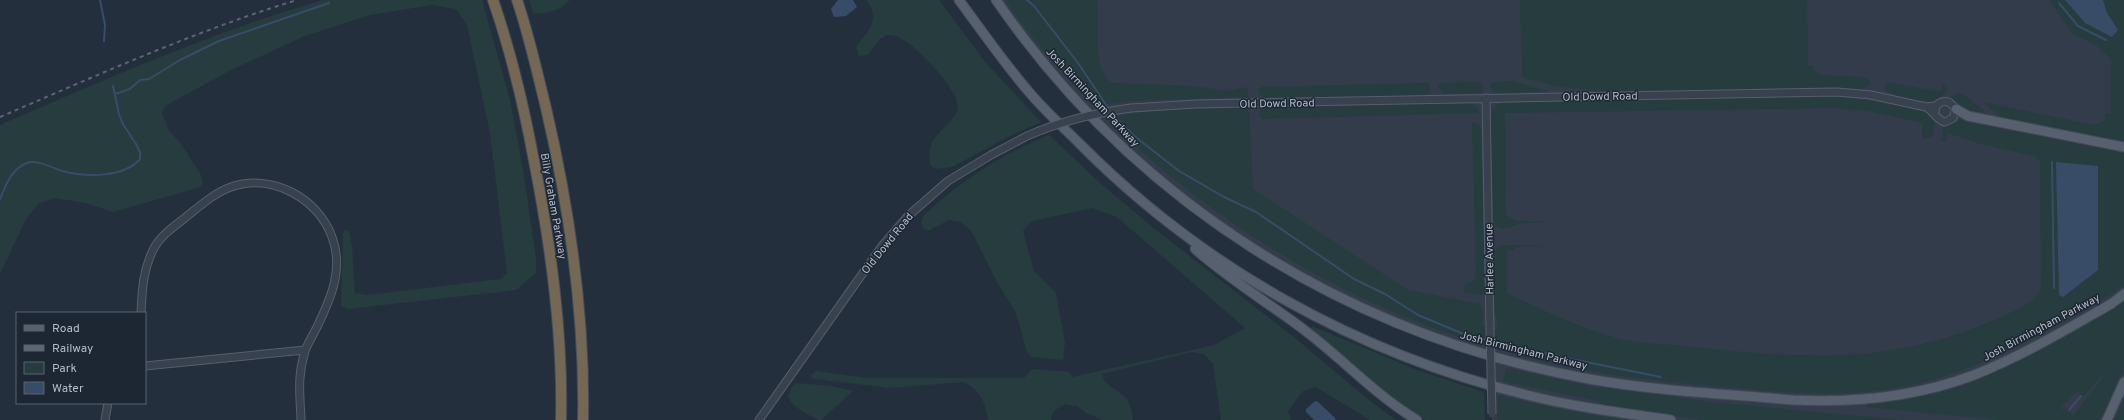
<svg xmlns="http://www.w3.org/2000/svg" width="2124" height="420" viewBox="0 0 2124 420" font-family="Overpass,sans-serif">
<rect width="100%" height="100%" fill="#242f3e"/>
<!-- airport -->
<path fill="#323c4b" d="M996,0H2124V420H1492L1491,357L1413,331L1246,245L1111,137Z"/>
<!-- green -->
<path fill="#263c3f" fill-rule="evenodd" d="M323,0H482L510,100L523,169L536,259V273L516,290L348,309L341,306L343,233L345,230L349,231L352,247L355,293L367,295L501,279L507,273L490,133L467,25L456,9L432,5L370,15L305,36L231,70L165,106L162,113L169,131L179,141L200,173L203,181L201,187L113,212L86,203L54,198L38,204L26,219L0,274V125C106,79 212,32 323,0Z
M529,0H570C559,11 549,14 533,13Z
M866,0H939L986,63L1041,122L1012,135L952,167L935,169L930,164C930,160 929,154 930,149C932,132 957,123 958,106C959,90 907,32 889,35C878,36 875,49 867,55L859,56L856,47C868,30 882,20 866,0Z
M1005,0H1098C1098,21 1092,72 1112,83L1194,86L1227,91L1245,87L1248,90V97L1131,101L1093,106L1034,39Z
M1520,0H1807L1808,65L1813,66L1816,72L1820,75L1863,77L1869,80V85L1860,89L1837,87L1600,91L1555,86L1521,77L1522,72Z
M2049,0H2124V144L2013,121L2002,117L1982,102L2095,125L2104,121L2106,113L2111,114V59L2096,45L2073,34Z
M1512,81L1548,91L1497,93L1494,92L1490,86L1492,82Z
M1478,82L1483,86L1482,93L1445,94L1438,87L1441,83Z
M1887,82L1941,92L1943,84L1947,89C1944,95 1938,100 1930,101C1922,103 1889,96 1885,89Z
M1428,83L1430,86V92L1427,95L1266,98L1261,96L1258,90L1261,87Z
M1961,93L1984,110V111C1970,117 1961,105 1950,98L1954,94Z
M1833,95C1856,96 1921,102 1935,120L1933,136L1922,139V123L1868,111L1835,108L1505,113L1506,215L1515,221L1545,222C1538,223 1530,223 1523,223C1512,224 1503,234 1493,223L1490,116C1493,105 1500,102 1511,101Z
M1470,103L1477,107L1480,113L1262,119L1259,116L1260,109L1267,107Z
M1245,107L1249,112L1253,189L1408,290L1480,304L1483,310L1482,326L1497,329V318L1494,313V255L1497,248L1503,245L1546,246L1516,247L1513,251L1507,249V293C1543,311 1578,327 1616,338C1636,344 1672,344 1694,347C1798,358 1882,365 1982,325C1997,319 2035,304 2041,290L2040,162L2034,156L1981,144L1947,133L1946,142L1941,141L1944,127L1962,120L2124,153V285C2103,301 2080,313 2057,325C2009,352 1961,375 1907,386C1842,399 1777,392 1712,386C1658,381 1604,375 1551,363C1382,325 1229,239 1106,118L1156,110Z
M1472,122L1478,124L1481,129L1485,291L1482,295L1465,293L1463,289L1466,284L1474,281L1476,276Z
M1049,135L1100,183L1151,226L1295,338L1369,400L1396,420H1370L1316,387L1303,391L1288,411L1291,420H1221L1213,364L1204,354L1192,352L1102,374L1105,382C1124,397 1130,394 1133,420H1103L1086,413L1077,406L1064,404L1053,412L1051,420H988C985,402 981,390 963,382L890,388L814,379L810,376L816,371L868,378H1024L1032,369L1069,372L1073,377L1214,345L1245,328L1117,217L1092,208L1032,221L1023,231L1034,271L1056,293L1065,343L1063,360L1031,357L1027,352L1016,313L997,282L972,232L961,222L949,220L928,231L923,228L921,222L924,215C961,181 1002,154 1049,135Z
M2124,302V367L2100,420H2000L1866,407L1868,404C1964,394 2044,352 2124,302ZM2102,375L2104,376L2074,415H2071V412L2067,408L2062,410L2061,407L2076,392H2079L2080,395L2084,396Z
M1312,326L1417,370L1484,392L1485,420C1471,420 1438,420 1426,420C1400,414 1335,351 1312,331L1311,329Z
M1506,368L1600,388L1601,386L1709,402L1902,420H1702L1605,406L1599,405L1597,401L1503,381Z
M797,383L831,386L853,391L821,420H818C806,413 793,408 788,396L792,386Z
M1498,395L1563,410L1623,420H1497Z
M2124,400V420H2114L2115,419Z"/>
<!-- water -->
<path fill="#394c67" d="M838,0H853L857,7L846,16L834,17L831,9Z
M2065,0H2103L2107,13L2118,30L2112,37L2085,23Z
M2056,162L2098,166V270L2063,297L2059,295Z
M1317,401L1335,418V420H1314L1306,412V409L1314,402Z"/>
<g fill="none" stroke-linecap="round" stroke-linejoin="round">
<!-- stream -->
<path stroke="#394c67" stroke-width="2" d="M100,0L105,25L104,41
M1027,0L1034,6L1078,63L1109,109
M2059,3L2078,26L2106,40
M115,94L130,89L140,80L149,79L180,60L219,41L329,3
M1111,113L1133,135L1179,171L1224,197L1256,212L1354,279L1385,294L1418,315L1461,333L1488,340
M2052,162L2054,288
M0,199C6,185 11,169 27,163C36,159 53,168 62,171C86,177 124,178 140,159V152L136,144L123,124L119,114L113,86
M1492,341L1566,358L1661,377
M2069,410L2081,396"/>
<defs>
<path id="minor" d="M1486,98L1490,328
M1926,107C1934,111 1936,120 1945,122L1953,118L1956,109L1949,102C1941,100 1935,104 1935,113
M1131,108L1196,104L1837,92L1871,95L1926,107L1936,106
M141,313C142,290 143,269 154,248C161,235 175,226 186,217C200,206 214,193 231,187C272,173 318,198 332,237C344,269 331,298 317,327C313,335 308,343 305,351C297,377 300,394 301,420
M145,366L305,350
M105,420L108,403
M759,420L882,246L908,216L948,181L991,155L1027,136"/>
<path id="major" d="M959,0C982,31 1004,63 1029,92C1045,111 1063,127 1080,144C1203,268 1358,354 1527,395C1574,407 1623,413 1671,420
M996,0C1136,203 1347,335 1589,379C1656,391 1725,394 1793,400C1854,403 1916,397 1974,375C2022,356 2067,329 2111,304L2124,294
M1956,109L1968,116L2124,147
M1195,249C1229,279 1267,302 1303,329C1342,358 1375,395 1417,420
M2107,420L2124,382"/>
<path id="highway" d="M493,0C511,52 524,107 534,161C551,247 563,333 561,420
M517,0C529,35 537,72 546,108C570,211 585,315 583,420"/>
</defs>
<!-- minor casing -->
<use href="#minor" stroke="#565f6c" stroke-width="9"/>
<!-- major casing -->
<use href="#major" stroke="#414a57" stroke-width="11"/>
<!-- highway casing -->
<use href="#highway" stroke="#434c59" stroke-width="12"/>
<!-- minor -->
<use href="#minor" stroke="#38414e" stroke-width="7"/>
<!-- major -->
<use href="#major" stroke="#56606e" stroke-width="9"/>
<!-- highway -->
<use href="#highway" stroke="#746855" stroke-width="10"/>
<!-- rail -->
<path stroke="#5a6575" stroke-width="2" stroke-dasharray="4 4" stroke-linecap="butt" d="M0,117C98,75 195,31 297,0"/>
<defs>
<path id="minor-bridge" d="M1027,136C1061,121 1094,113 1131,108
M1490,328L1492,414"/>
</defs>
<!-- minor-bridge casing -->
<use href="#minor-bridge" stroke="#565f6c" stroke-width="9" stroke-linecap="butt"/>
<!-- minor-bridge -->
<use href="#minor-bridge" stroke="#38414e" stroke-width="7"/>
</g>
<g text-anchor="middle" stroke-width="3" stroke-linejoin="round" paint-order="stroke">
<!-- street labels -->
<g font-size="11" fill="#b4bcc9" stroke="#1d2633">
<text transform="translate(1600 96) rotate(-1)" y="4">Old Dowd Road</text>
<text transform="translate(1093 97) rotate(47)" y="4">Josh Birmingham Parkway</text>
<text transform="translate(1277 103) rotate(-1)" y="4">Old Dowd Road</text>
<text transform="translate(554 206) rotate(80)" y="4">Billy Graham Parkway</text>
<text transform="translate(887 243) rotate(-51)" y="4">Old Dowd Road</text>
<text transform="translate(1489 259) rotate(-91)" y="4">Harlee Avenue</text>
<text transform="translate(2041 327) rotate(-28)" y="4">Josh Birmingham Parkway</text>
<text transform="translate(1524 350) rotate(14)" y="4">Josh Birmingham Parkway</text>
</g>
</g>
<!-- legend -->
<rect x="16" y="312" width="130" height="92" fill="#1d2633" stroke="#59626f"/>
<rect x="24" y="325" width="20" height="6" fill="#56606e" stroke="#59626f"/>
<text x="52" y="332" font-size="12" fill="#b4bcc9">Road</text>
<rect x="24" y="345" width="20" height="6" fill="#5a6575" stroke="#59626f"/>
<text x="52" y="352" font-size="12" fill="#b4bcc9">Railway</text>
<rect x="24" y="362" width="20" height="12" fill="#263c3f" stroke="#59626f"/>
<text x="52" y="372" font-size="12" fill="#b4bcc9">Park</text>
<rect x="24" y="382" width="20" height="12" fill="#394c67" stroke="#59626f"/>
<text x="52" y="392" font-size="12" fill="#b4bcc9">Water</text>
</svg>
